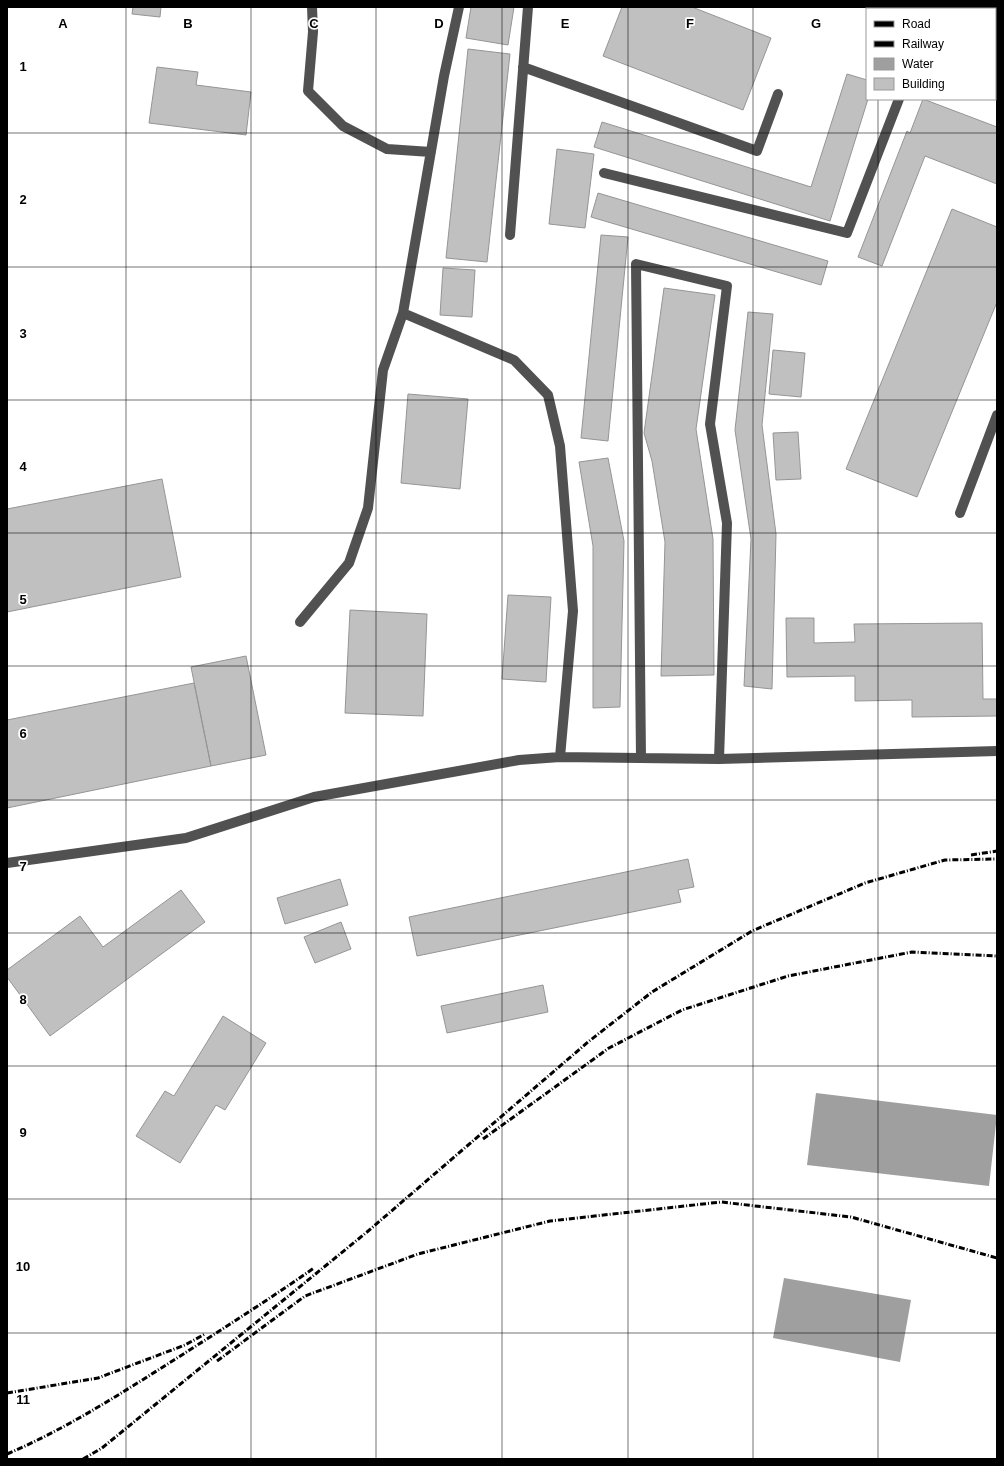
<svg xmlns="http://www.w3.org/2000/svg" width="1004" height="1466" viewBox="0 0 1004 1466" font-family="Arial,sans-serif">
<rect width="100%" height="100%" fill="#fff"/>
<!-- water -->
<path fill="#9f9f9f" d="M816,1093L997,1115L989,1186L807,1165Z
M784,1278L911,1300L900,1362L773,1338Z"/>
<!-- building -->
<path fill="#c0c0c0" stroke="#959595" d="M133,7H161L160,17L132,14Z
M471,7H514L508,45L466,38Z
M622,7H692L771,38L743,110L603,56Z
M468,49L510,54L487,262L446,258Z
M157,67L198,72L196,85L251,92L246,135L149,123Z
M847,74L867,80L868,99L830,221L594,147L602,122L811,187Z
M923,99L997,127V184L925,156L882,266L858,257L907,131L910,133Z
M557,149L594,154L585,228L549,224Z
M598,193L828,261L821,285L591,217Z
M952,209L997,227V302L917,497L846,469Z
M601,235L628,237L608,441L581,438Z
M443,268L475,270L472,317L440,315Z
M664,288L715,295L696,429L713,539L714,675L661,676L665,542L652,461L644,433Z
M748,312L773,314L762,425L776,534L772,689L744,686L751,539L735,430Z
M773,350L805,353L801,397L769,394Z
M408,394L468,399L460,489L401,483Z
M798,432L801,479L776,480L773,433Z
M608,458L624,541L620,707L593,708V546L579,462Z
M162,479L181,577L7,612V509Z
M508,595L551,597L546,682L502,679Z
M350,610L427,614L423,716L345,713Z
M786,618H814V643L855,642L854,624L982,623L983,699H997V716L912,717V700L855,701V676L787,677Z
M246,656L266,755L211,766L191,667Z
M194,683L211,766L7,808V720Z
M688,859L694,887L678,890L681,902L417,956L409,917Z
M340,879L348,905L285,924L277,898Z
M181,890L205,922L50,1036L7,977V970L80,916L103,947Z
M341,922L351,949L315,963L304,937Z
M543,985L548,1012L447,1033L441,1006Z
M223,1016L266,1043L225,1110L216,1105L180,1163L136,1136L165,1091L174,1096Z"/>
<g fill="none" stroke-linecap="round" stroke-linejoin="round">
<defs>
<path id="major" d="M917,7L922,9
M995,38L997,39"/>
</defs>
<!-- major casing -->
<use href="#major" stroke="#dbdbdb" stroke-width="12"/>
<!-- minor -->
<path stroke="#515151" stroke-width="10" d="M312,7L313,32L308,91L343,126L387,149L431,152
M523,67L757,151L778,94
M604,173L847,233L899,99
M510,235L528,7
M403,313L514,360L548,395L560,446L573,611L560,757
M960,513L997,415
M300,622L349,563L368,508L383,370L403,313L444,76L459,7
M641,758L636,264L727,286L710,424L727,523L719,759
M7,863L186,838L314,797L519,760L560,757L719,759L997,751"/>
<!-- major -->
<use href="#major" stroke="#000" stroke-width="10"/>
<!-- rail -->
<path stroke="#000" stroke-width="3" stroke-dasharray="6 2 1 2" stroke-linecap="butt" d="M971,855L997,851
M483,1139L609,1048L682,1010L788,976L912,952L997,956
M217,1361L305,1296L418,1254L550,1221L721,1202L851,1217L997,1258
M7,1393L98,1378L185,1345L205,1334
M7,1454C66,1429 120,1394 174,1360C221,1330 268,1300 314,1268
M83,1459L102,1448L367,1232L588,1042L652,992L752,931L865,883L945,860L997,859"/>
</g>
<!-- grid -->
<path fill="none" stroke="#000" stroke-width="1" stroke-opacity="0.55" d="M126,7V1459M251,7V1459M376,7V1459M502,7V1459M628,7V1459M753,7V1459M878,7V9M878,99V1459M7,133H997M7,267H997M7,400H997M7,533H997M7,666H997M7,800H997M7,933H997M7,1066H997M7,1199H997M7,1333H997"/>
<g font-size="13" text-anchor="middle" font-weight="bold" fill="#000" stroke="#fff" stroke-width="3.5" stroke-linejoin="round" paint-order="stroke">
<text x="63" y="28">A</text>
<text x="188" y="28">B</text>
<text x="314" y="28">C</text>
<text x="439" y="28">D</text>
<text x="565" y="28">E</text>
<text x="690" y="28">F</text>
<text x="816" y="28">G</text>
<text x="23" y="71">1</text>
<text x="23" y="204">2</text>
<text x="23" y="338">3</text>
<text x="23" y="471">4</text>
<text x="23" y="604">5</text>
<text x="23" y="738">6</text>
<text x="23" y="871">7</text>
<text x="23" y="1004">8</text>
<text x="23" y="1137">9</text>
<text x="23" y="1271">10</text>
<text x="23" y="1404">11</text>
</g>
<!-- border -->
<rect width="1004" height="1466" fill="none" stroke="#000000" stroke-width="16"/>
<!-- legend -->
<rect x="866" y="8" width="130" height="92" fill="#ffffff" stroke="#999999"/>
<rect x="874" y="21" width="20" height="6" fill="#000000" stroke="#999999"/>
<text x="902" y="28" font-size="12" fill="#000000">Road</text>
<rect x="874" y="41" width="20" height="6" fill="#000000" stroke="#999999"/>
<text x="902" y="48" font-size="12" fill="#000000">Railway</text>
<rect x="874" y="58" width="20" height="12" fill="#9f9f9f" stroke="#999999"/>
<text x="902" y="68" font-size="12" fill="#000000">Water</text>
<rect x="874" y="78" width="20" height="12" fill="#c0c0c0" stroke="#999999"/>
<text x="902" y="88" font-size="12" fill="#000000">Building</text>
</svg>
